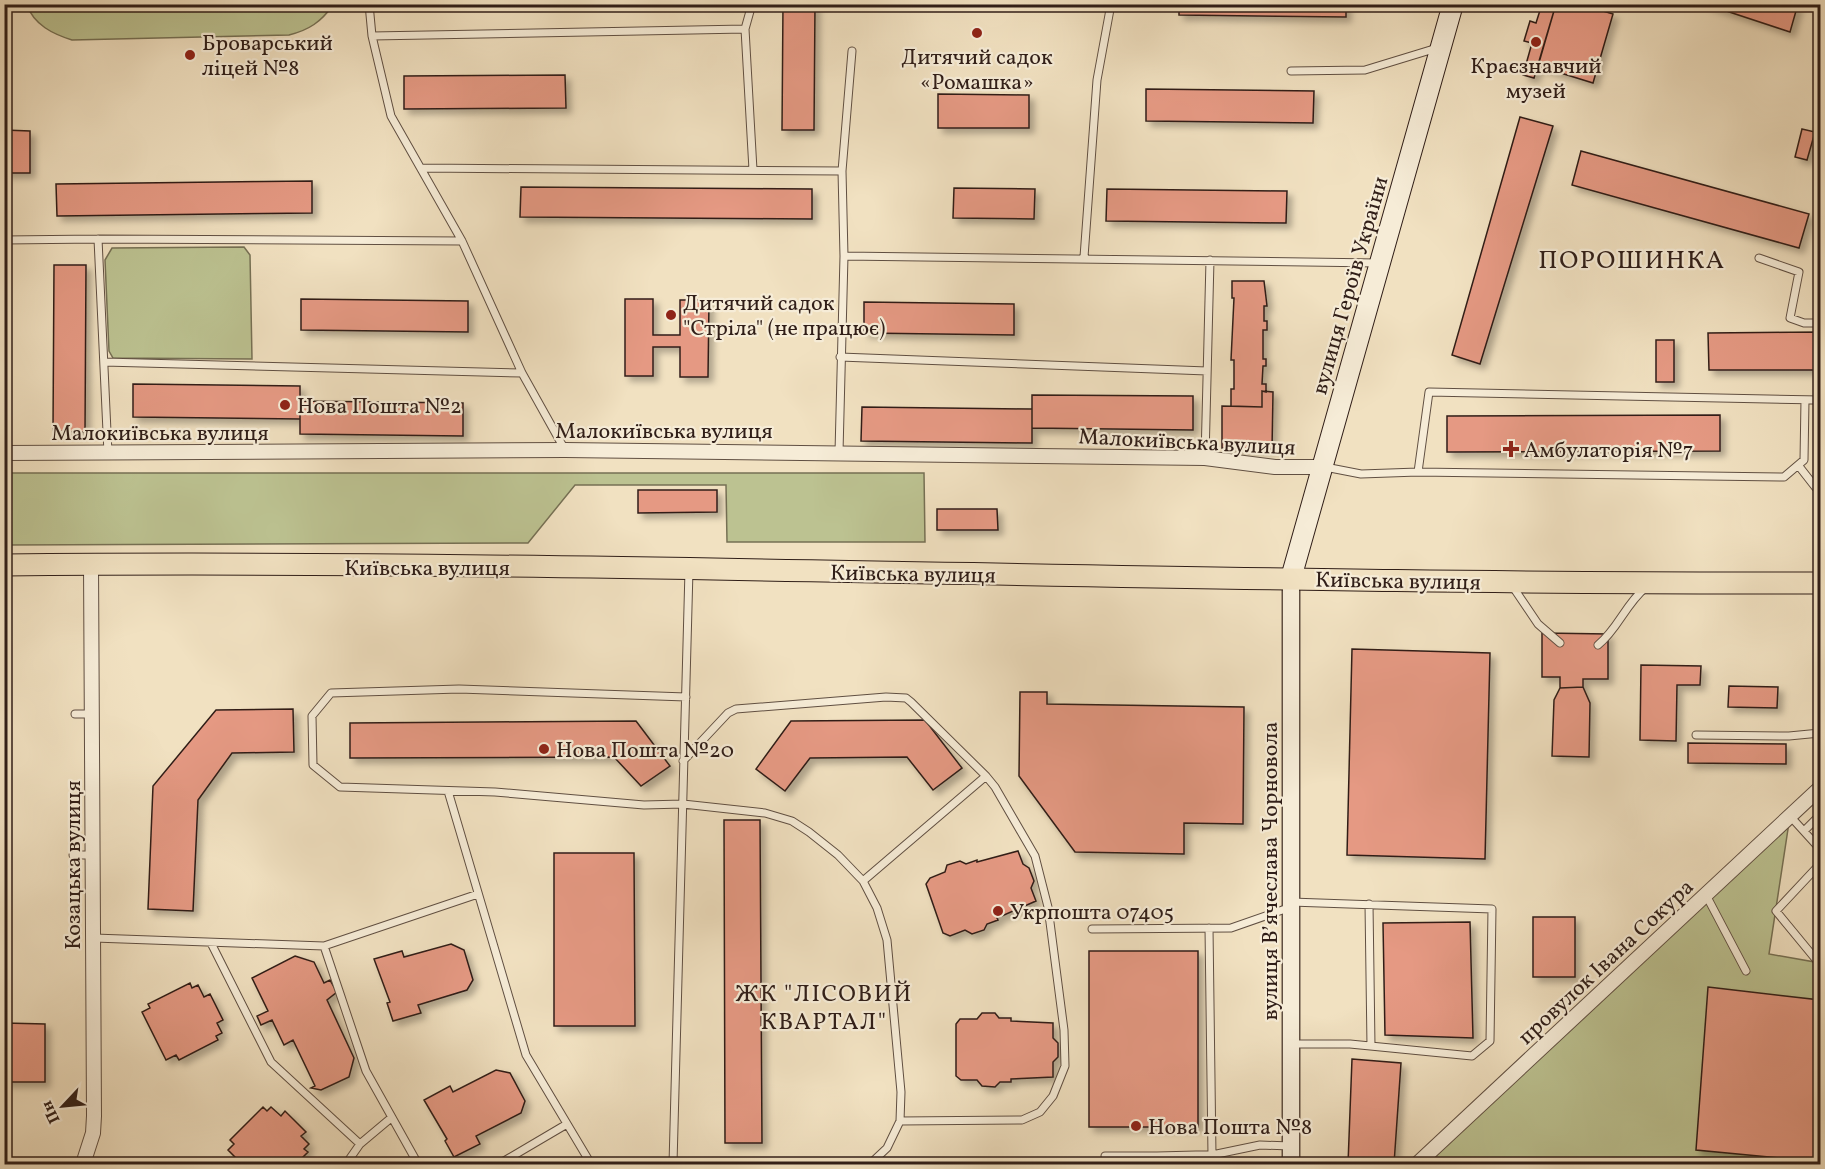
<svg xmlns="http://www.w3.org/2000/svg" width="1825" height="1169" viewBox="0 0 1825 1169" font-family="Vollkorn,serif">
<defs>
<filter id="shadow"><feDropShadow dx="5" dy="5" stdDeviation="3" flood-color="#0004"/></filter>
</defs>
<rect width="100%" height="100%" fill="#f1e1c1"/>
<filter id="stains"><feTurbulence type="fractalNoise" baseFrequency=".00333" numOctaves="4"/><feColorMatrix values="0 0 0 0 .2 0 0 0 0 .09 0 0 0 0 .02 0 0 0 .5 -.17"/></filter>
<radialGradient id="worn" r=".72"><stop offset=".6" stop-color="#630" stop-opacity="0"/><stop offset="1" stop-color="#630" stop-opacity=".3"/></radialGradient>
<!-- green -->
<path fill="#bcc291" stroke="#767054" stroke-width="1.5" d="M27,5V4L333,5C321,22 309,30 289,35L72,40C53,34 34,25 27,5Z
M244,247L250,255L252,359L113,358L109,351L105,260L112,248Z
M5,473H924L925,542H727L726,485H575L528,543L5,545Z
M1790,816L1769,954L1820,963V1164H1417Z"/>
<!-- building -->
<path fill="#e59983" stroke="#301e18" stroke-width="1.5" filter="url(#shadow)" d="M783,4H815L814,130H782Z
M1179,4H1346V17L1179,15Z
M1542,4H1556L1534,78L1523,75L1532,43L1524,41L1530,21L1536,23Z
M1556,4H1580L1613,14L1593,83L1538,66Z
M1705,4H1798L1790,32Z
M565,75L566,108L404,109V76Z
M1146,89L1314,91L1313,123L1146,121Z
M938,94L1029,95V128H938Z
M1520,117L1553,126L1480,364L1452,355Z
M1802,129L1815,132L1807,160L1795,157Z
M4,130L30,131V173H4Z
M1581,151L1809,214L1799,248L1572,185Z
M312,181V213L57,216L56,184Z
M521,187L812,189V219L520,217Z
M954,188L1035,189L1034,219L953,218Z
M1107,189L1287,191L1286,223L1106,221Z
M54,265H86L85,432L53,431Z
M1232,281H1264L1267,306H1264V321H1267V330H1263V359H1266V366H1263L1262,384H1266V392L1262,391V407L1231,406V389H1234V360H1231L1234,298H1232Z
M301,299L468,301V332L301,330Z
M625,299H653V335H680V300H709L708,377H680V347H653V376H625Z
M864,302L1014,304V335L864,333Z
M1820,332V370H1709L1708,333Z
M1656,340H1674V382H1656Z
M133,384L300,386V419L133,417Z
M1262,391L1273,392L1272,449L1222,448V406L1262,407Z
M1032,395L1193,396V430L1032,428Z
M300,401L463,403V436L300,434Z
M862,407L1032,409V443L861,441Z
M1720,415V451L1447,452V416Z
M638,490H717V512L638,513Z
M937,509H997L998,530H937Z
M1542,633L1608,634V679H1583V687L1560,688V677H1542Z
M1352,649L1490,653L1485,859L1347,855Z
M1641,665L1701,666L1700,685H1677L1676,741L1640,740Z
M1729,686L1778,687L1777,708L1728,707Z
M1583,687L1590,703L1589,757L1552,756L1554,700L1560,688Z
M1020,692H1047V704L1244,707L1243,824L1184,823V854L1075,852L1019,776Z
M293,709L294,752L232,753L198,800L193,911L148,909L153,786L216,710Z
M925,720L962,768L933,790L907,757L810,758L785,791L756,769L791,721Z
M636,721L670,766L641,786L614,757L350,758V723Z
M1688,743L1786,744V764L1688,763Z
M724,820H760L762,1143H725Z
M1018,851L1023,864L1029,868L1034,881L1031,888L1036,901L997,918L998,920L987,924L984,930L972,934L965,930L950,936L943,933L926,884L930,878L945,872L947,865L960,861L966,864L977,860V862Z
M554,853H634L635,1026H554Z
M1533,917H1575V977H1533Z
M1470,922L1473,1038L1385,1035L1383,923Z
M451,944L464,950L473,980L467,990L418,1005L421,1013L393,1021L387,1003L390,1002L374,959L402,951L404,957Z
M1089,951H1198V1127H1089Z
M295,956L314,962L324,983L330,980L337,992L327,1000L354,1058L349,1077L321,1090L311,1088L315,1086L293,1040L284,1045L272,1020L261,1025L257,1016L268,1011L252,978Z
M190,983L192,988L198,985L204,997L210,994L223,1020L217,1023L222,1033L216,1036L218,1040L179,1060L176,1055L166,1060L142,1012L150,1008L148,1004Z
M1708,987L1820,1000V1162L1696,1150Z
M982,1013H995L999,1018H1011V1021L1053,1023V1038L1058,1043V1057L1053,1062V1077L1011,1079V1082H1000L995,1087L982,1086L977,1080H961L956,1076V1024L960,1019H977Z
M4,1023L45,1024V1082H4Z
M1352,1059L1401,1063L1394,1164H1348Z
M496,1070L510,1073L525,1101L521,1113L476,1136L480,1144L454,1157L445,1141L447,1139L424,1100L450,1086L453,1092Z
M263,1107L267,1111L271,1107L281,1116L285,1111L306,1132L301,1136L309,1144L304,1149L308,1152L296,1164H242L228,1150L234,1144L230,1140Z"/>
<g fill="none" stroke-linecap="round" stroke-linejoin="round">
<defs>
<path id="service" d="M369,4L372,36L391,116L462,241L522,373L565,450
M745,29L752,4
M372,36L745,29L753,170
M1291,71L1365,70L1437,48
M421,168L842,171L844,256L839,452
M842,171L852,51
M4,240L98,239
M844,256L1378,263
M1084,257L1097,80L1111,4
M1759,258L1799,272L1790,318L1804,323H1820
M840,357L1207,371
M104,362L522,373
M108,453L98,239L462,241
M1205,458L1210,260
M1798,465L1816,488L1820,489
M1325,467L1361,474L1418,472L1784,477L1804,460L1805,400
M1418,472L1429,392L1820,400
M1511,584L1538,624L1560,643
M1598,645C1618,629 1625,605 1645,588
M686,697L459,689L331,693L312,716L313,765L340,787L495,792L644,805L683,804L765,813L792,821L809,832L838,855L863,881L877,908L887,940L901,1092L900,1121L887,1148L870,1164
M75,714H92
M1696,735L1789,736L1820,733
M683,761L728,713L736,709L886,697L906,698L911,702L986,776L995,787L1035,856L1048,907L1064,1030L1065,1066L1053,1096L1040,1112L1022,1120L900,1121
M448,791L526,1055L591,1164
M1790,816L1820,849
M1804,831L1820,815
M73,855H93
M1820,864L1776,911L1818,962L1820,960
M863,881L986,776
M1706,895L1746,971
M1291,902L1492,909L1490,1041L1472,1056L1350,1044H1292
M1369,904L1371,1046
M1209,928L1212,1155
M1092,929L1231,928L1291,907
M94,938L324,946
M211,943L271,1062L360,1144
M1105,1156H1157V1164
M1157,1156L1196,1155
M346,1164L360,1144L391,1118
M418,1164L366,1071L324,946L478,894
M499,1164L567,1124
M673,1164L689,570
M1196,1164V1155H1212L1260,1145L1291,1146"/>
<path id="minor" d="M4,453L565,450L1205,458L1275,467H1323
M83,1164L93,1133L94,1116L91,564
M1417,1164L1820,788"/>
<path id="tertiary" d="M1291,1164V578"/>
<path id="secondary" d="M1291,578L1453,4"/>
<path id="primary" d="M4,565C610,559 1215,585 1820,583"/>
</defs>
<!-- service casing -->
<use href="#service" stroke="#604f42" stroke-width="9"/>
<!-- minor casing -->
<use href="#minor" stroke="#604f42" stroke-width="16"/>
<!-- tertiary casing -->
<use href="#tertiary" stroke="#604f42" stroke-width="19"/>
<!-- secondary casing -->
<use href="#secondary" stroke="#301e18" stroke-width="22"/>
<!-- primary casing -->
<use href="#primary" stroke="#301e18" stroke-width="23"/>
<!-- service -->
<use href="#service" stroke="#f6ecd7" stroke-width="7"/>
<!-- minor -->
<use href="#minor" stroke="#f6ecd7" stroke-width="14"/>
<!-- tertiary -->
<use href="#tertiary" stroke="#f6ecd7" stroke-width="16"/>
<!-- secondary -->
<use href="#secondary" stroke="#f6ecd7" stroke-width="20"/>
<!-- primary -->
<use href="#primary" stroke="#f1e1c1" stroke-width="21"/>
</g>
<!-- markers -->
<g fill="#8f2418" stroke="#f6ecd7" stroke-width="2">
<circle cx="977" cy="33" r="6"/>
<circle cx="1536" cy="42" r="6"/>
<circle cx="190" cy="55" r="6"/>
<circle cx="671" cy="315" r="6"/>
<circle cx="285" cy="405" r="6"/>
<path d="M1508 440h6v6h6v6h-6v6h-6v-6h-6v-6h6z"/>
<circle cx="544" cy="749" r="6"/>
<circle cx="998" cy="911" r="6"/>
<circle cx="1136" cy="1126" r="6"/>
</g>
<g text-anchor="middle" stroke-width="4.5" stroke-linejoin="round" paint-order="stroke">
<!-- poi labels -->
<g font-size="22" fill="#301e18" stroke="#f6ecd7" text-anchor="start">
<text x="202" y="50">Броварський<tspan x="202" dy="25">ліцей №8</tspan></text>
<text x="977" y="64" text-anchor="middle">Дитячий садок<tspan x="977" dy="25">«Ромашка»</tspan></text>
<text x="1536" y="73" text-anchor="middle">Краєзнавчий<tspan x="1536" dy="25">музей</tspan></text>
<text x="683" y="310">Дитячий садок<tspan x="683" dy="25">"Стріла" (не працює)</tspan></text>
<text x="297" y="413">Нова Пошта №2</text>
<text x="1524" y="457">Амбулаторія №7</text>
<text x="556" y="757">Нова Пошта №20</text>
<text x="1010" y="919">Укрпошта 07405</text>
<text x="1148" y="1134">Нова Пошта №8</text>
</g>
<!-- street labels -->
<g font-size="22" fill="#301e18" stroke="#f6ecd7">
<text transform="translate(1349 285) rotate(-74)" y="8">вулиця Героїв України</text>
<text x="664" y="438">Малокиївська вулиця</text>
<text x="160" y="440">Малокиївська вулиця</text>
<text transform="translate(1187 441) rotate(3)" y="8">Малокиївська вулиця</text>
<text x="427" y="575">Київська вулиця</text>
<text transform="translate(913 573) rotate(1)" y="8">Київська вулиця</text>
<text transform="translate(1398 580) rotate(1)" y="8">Київська вулиця</text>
<text transform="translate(72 865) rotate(-90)" y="8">Козацька вулиця</text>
<text transform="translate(1269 871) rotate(-90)" y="8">вулиця Вʼячеслава Чорновола</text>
<text transform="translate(1605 961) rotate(-43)" y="8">провулок Івана Сокура</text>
</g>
<!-- neighbourhood labels -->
<g font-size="24" letter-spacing="1.5" fill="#301e18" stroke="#f6ecd7">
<text x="824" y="1001">ЖК "ЛІСОВИЙ<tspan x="824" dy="28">КВАРТАЛ"</tspan></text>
</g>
<!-- quarter labels -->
<g font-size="26" letter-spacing="1.5" fill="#301e18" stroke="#f6ecd7">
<text x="1632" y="268">ПОРОШИНКА</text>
</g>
</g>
<!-- margin -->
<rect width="1825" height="1169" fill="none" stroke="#f1e1c1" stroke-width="24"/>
<rect x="6" y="6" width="1813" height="1157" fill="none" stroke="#301e18" stroke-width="3"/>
<rect x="12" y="12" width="1801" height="1145" fill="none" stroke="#301e18" stroke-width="1.5"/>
<!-- north arrow -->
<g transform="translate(63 1106) rotate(244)" stroke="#f6ecd7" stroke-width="4.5" paint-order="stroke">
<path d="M0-4.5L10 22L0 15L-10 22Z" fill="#301e18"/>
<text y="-9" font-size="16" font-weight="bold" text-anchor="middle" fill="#301e18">Пн</text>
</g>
<rect width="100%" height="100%" filter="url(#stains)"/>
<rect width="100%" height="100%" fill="url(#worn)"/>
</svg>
